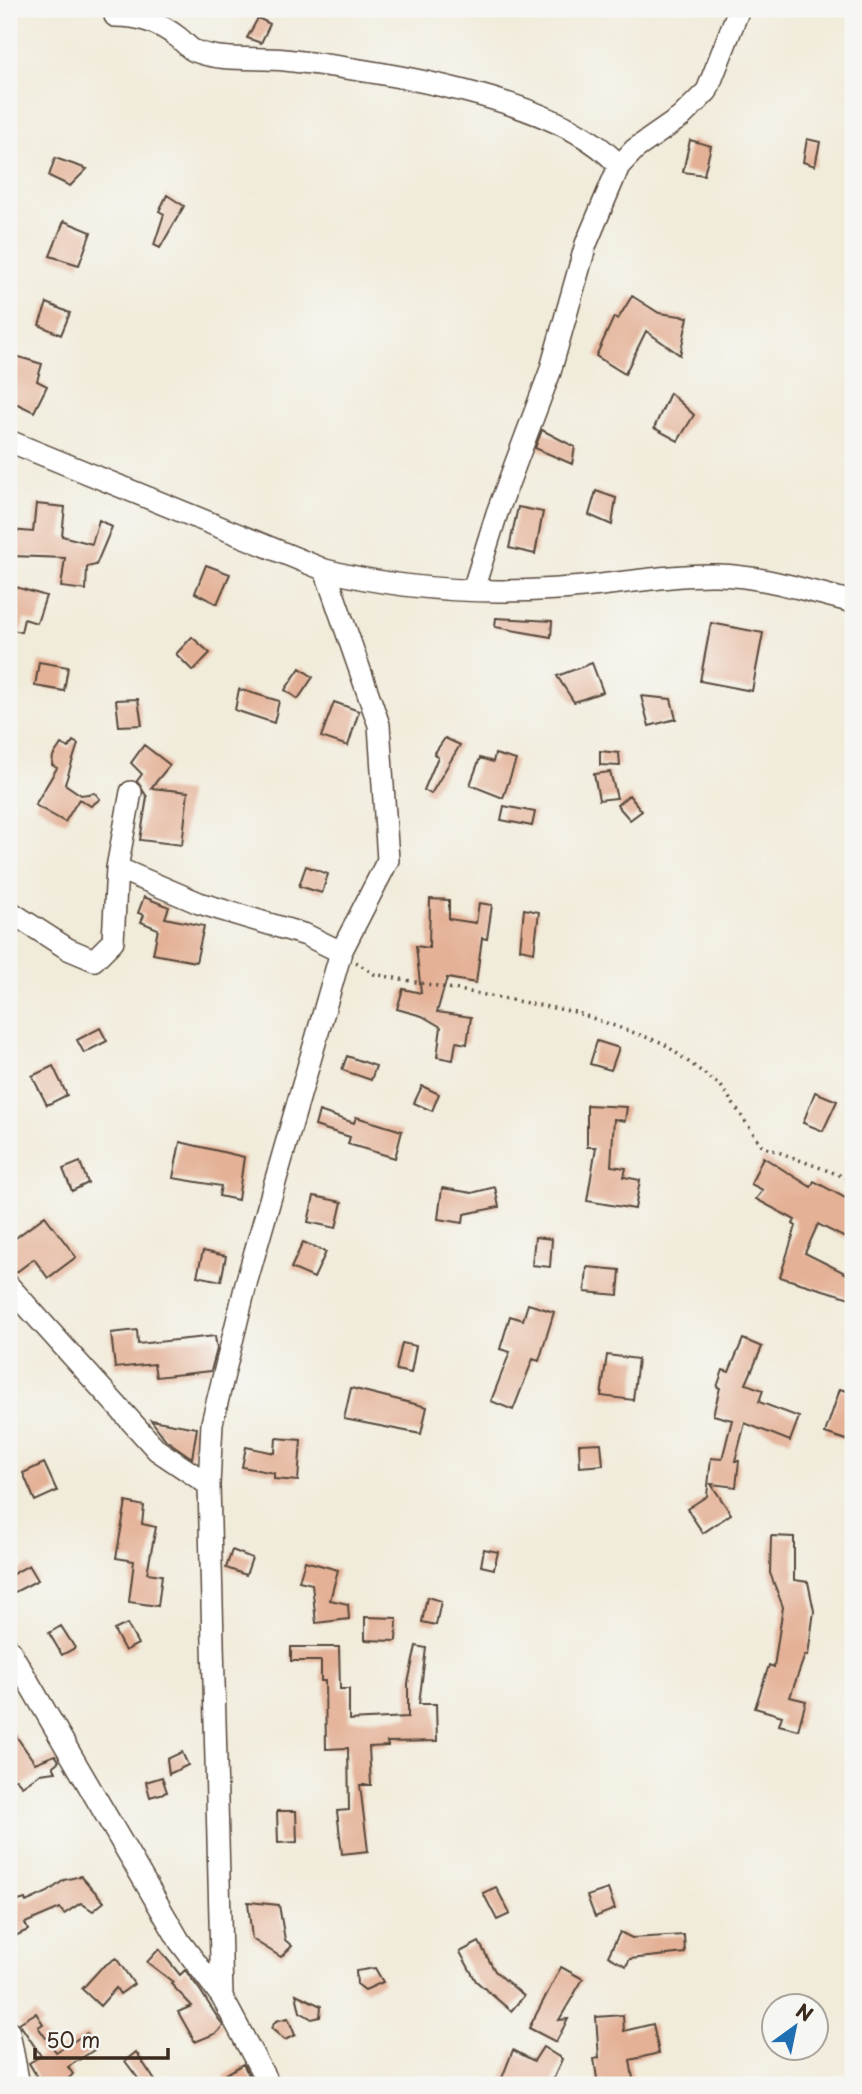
<svg xmlns="http://www.w3.org/2000/svg" width="862" height="2094" viewBox="0 0 862 2094" font-family="'Playpen Sans',sans-serif">
<rect width="100%" height="100%" fill="#f6f6f2"/>
<filter id="ink" filterUnits="userSpaceOnUse"><feTurbulence type="fractalNoise" baseFrequency=".0143" numOctaves="2"/><feDisplacementMap in="SourceGraphic" scale="14" xChannelSelector="R" yChannelSelector="G"/><feConvolveMatrix kernelMatrix="1 2 1 2 8 2 1 2 1" color-interpolation-filters="sRGB"/></filter>
<filter id="wash" filterUnits="userSpaceOnUse"><feTurbulence type="fractalNoise" baseFrequency=".00686" numOctaves="4" result="noise"/><feDisplacementMap in="SourceGraphic" scale="28" xChannelSelector="R" yChannelSelector="G"/><feGaussianBlur stdDeviation="1.57" result="paint"/><feColorMatrix in="noise" values="0 0 0 0 0 0 0 0 0 0 0 0 0 0 0 0 0 1.4 0 .05"/><feComposite in="paint" operator="in"/></filter>
<g filter="url(#wash)">
<rect width="100%" height="100%" fill="#f1ebda"/>
<g id="blocks">
<!-- building -->
<path fill="#e4b196" d="M258,18L270,24L261,43L247,38Z
M807,139L820,142L815,166L803,162Z
M690,140L711,146L704,175L683,172Z
M55,158L87,169L70,186L49,176Z
M167,195L184,206L160,248L154,245L164,214L159,211Z
M64,221L91,232L79,265L50,256Z
M632,296L659,313L688,317L680,355L646,331L625,374L596,356L614,317L618,319Z
M47,303L70,313L61,335L39,325Z
M9,354L42,364L37,381L47,386L34,412L9,400Z
M670,393L694,415L678,441L654,428Z
M542,430L575,447L572,464L535,448Z
M596,491L616,498L612,525L589,515Z
M36,504L65,507L62,536L92,544L99,520L112,527L96,565L87,567L86,590L61,587L65,558L12,556L11,530L33,532Z
M518,507L543,512L535,554L509,548Z
M206,565L230,574L217,604L195,593Z
M9,585L46,596L37,623L24,619L21,632L9,629Z
M496,618L552,621L551,637L495,627Z
M711,623L763,633L752,691L700,681Z
M192,637L210,653L193,671L176,654Z
M39,662L68,667L64,691L35,686Z
M592,663L603,692L574,702L557,676Z
M300,668L313,677L298,699L285,690Z
M239,689L279,701L274,723L235,710Z
M641,696L671,699L676,719L649,726Z
M138,699L142,725L119,726L116,700Z
M334,702L359,711L348,746L321,737Z
M445,738L460,745L431,794L424,790L438,757L434,754Z
M73,741L78,744L65,784L81,795L95,793L100,799L91,806L79,799L65,822L35,805L57,768L52,765L53,756L61,744L69,748Z
M144,745L170,765L151,788L188,792L182,845L140,840L147,797L137,781L142,774L131,763Z
M600,751L619,753L620,766L600,765Z
M495,754L516,760L503,798L470,785L480,758L493,762Z
M610,772L617,798L599,800L594,774Z
M629,795L642,811L630,820L617,805Z
M504,806L535,812L532,826L501,820Z
M306,866L328,874L322,893L299,886Z
M144,897L169,907L165,918L204,926L196,962L153,954L158,929L141,922L144,915L138,913Z
M430,899L449,900V919L476,923L479,903L492,905L487,939L482,938L476,983L447,978L437,1012L471,1017L467,1044L456,1042L453,1060L437,1057L441,1027L422,1016L397,1009L403,989L421,993L416,946L429,948Z
M524,909L539,912L534,952L520,949Z
M100,1028L107,1041L84,1053L77,1040Z
M597,1041L619,1048L611,1070L590,1064Z
M347,1056L376,1066L371,1080L342,1070Z
M53,1066L67,1095L47,1105L32,1076Z
M422,1086L439,1094L432,1111L414,1103Z
M815,1092L837,1101L823,1131L803,1123Z
M587,1105L627,1107L625,1121L614,1119L611,1166L626,1168L624,1177L640,1180L635,1209L587,1201L596,1147H587Z
M319,1111L354,1123L356,1117L402,1131L395,1158L348,1144L350,1137L315,1126Z
M180,1142L244,1157L238,1200L219,1196L221,1186L173,1178Z
M763,1157L811,1187L814,1181L853,1202V1223L845,1238L818,1224L805,1253L853,1277V1299L780,1277L796,1226L793,1224L795,1220L756,1199L763,1190L751,1184Z
M80,1162L88,1183L72,1191L63,1169Z
M495,1187L499,1207L464,1214L463,1223L438,1219L442,1188L472,1193Z
M314,1196L342,1202L336,1228L308,1222Z
M45,1216L76,1257L48,1278L34,1259L14,1274L9,1273V1243Z
M535,1237L552,1239L550,1267L532,1265Z
M303,1242L326,1252L314,1278L291,1268Z
M203,1251L226,1256L221,1281L197,1276Z
M587,1267L620,1270L618,1295L585,1292Z
M528,1304L554,1312L539,1361L533,1359L513,1410L491,1401L510,1352L500,1349L510,1316L523,1320Z
M137,1330L138,1344L215,1336L217,1349L211,1371L156,1377L154,1364L115,1368L111,1333Z
M743,1339L762,1347L746,1384L763,1390L759,1402L799,1417L790,1441L745,1423L735,1461H739L736,1487L711,1484L731,1514L703,1533L687,1509L707,1496L711,1458L722,1459L732,1420L713,1415L720,1388L717,1387L723,1370L729,1372Z
M402,1343L416,1346L411,1373L396,1370Z
M607,1355L638,1359L633,1400L601,1396Z
M351,1388L427,1407L421,1434L344,1419Z
M840,1389L853,1393V1426L849,1441L825,1433Z
M151,1420L197,1428L192,1458L166,1440Z
M276,1438L301,1440L298,1481L274,1479V1473L242,1467L246,1447L275,1453Z
M601,1443L603,1465L580,1467L579,1444Z
M44,1463L57,1491L35,1501L23,1473Z
M126,1502L144,1506L142,1524L156,1527L147,1573L162,1575L158,1606L129,1602L134,1561L116,1558Z
M771,1536L794,1537V1580L808,1582L814,1611L808,1655H805L790,1697L806,1701L798,1730L779,1725L782,1716L755,1708L769,1665L774,1667L783,1607L770,1573Z
M484,1549L498,1552L494,1569L481,1566Z
M232,1550L252,1558L246,1575L226,1568Z
M305,1561L338,1570L330,1600L348,1604L349,1619L316,1623L312,1584L299,1581Z
M29,1565L38,1580L13,1593L9,1576Z
M427,1597L441,1601L436,1625L422,1622Z
M365,1617L397,1618L396,1641L365,1640Z
M127,1624L138,1644L125,1651L114,1630Z
M61,1626L75,1648L62,1655L49,1633Z
M416,1646L426,1648L419,1704H436L437,1741L387,1742L388,1746L369,1747L371,1785H360L368,1851L342,1854L337,1811L349,1810L348,1748L326,1749L325,1681H321V1661H291V1647H339L340,1689H349V1720L408,1717V1683Z
M9,1726L35,1763L55,1755L59,1761L53,1766L56,1772L40,1774L22,1786L16,1779L9,1780Z
M182,1752L188,1765L169,1774L167,1759Z
M162,1777L167,1792L150,1797L146,1782Z
M277,1811H296L297,1842L278,1843Z
M81,1876L104,1902L93,1911L81,1903L64,1914L60,1908L25,1923L28,1930L15,1936L9,1918V1891L15,1902L25,1899L26,1902L48,1892L64,1880Z
M496,1887L510,1914L497,1920L483,1893Z
M608,1889L615,1909L595,1917L587,1896Z
M248,1902L279,1905L285,1940L292,1946L281,1957L252,1939Z
M620,1932L632,1938L684,1935L685,1953L630,1959L626,1966L608,1956Z
M479,1942L495,1971L524,1996L511,2011L476,1981L460,1952Z
M159,1949L180,1975L185,1970L200,1990L223,2026L217,2033L195,2042L178,2012L192,2006L171,1984L173,1982L147,1962Z
M116,1958L134,1984L120,1994L116,1988L100,2006L82,1989L101,1968Z
M561,1967L583,1979L559,2020L568,2019L556,2042L529,2028Z
M375,1968L383,1982L365,1990L357,1984L356,1971Z
M296,1994L321,2006L320,2017L312,2019L300,2012Z
M36,2013L43,2024L38,2027L56,2052L87,2033L97,2048L68,2067L73,2074L63,2085H42L29,2063L41,2056L19,2023Z
M623,2015L624,2031L653,2024L659,2053L630,2060L634,2085H598L594,2059L599,2058L596,2017Z
M288,2018L295,2035L285,2040L271,2028L276,2021Z
M543,2047L562,2059L551,2085H522L502,2078L513,2050L534,2061Z
M136,2052L158,2085H143L125,2061Z
M243,2064L254,2085H229L223,2076Z"/>
</g>
</g>
<g filter="url(#ink)">
<use href="#blocks" fill-opacity="0" stroke="#56473a" stroke-width="2"/>
<g fill="none" stroke-linecap="round" stroke-linejoin="round">
<defs>
<path id="minor" d="M115,16C139,16 159,22 179,38C184,42 189,49 195,51C222,62 257,57 285,60C373,70 562,97 619,166
M9,441L325,570C402,590 479,594 558,589C611,586 665,574 717,575C764,576 808,591 853,602
M473,590L497,513L550,372L586,244L619,166L635,149L681,117L707,91L739,9
M117,868L199,903L306,935L341,952
M9,911L68,949L94,960L113,941L117,868L131,792
M9,1286L157,1450L209,1485
M9,1649L180,1942L222,1997
M9,2032L19,2085
M269,2085L222,1997L209,1485L212,1423L247,1280L341,952L388,860L379,725L325,570"/>
</defs>
<!-- minor casing -->
<use href="#minor" stroke="#56473a" stroke-width="24"/>
<!-- path -->
<path stroke="#56473a" stroke-width="3.5" stroke-dasharray="2 5" stroke-linecap="butt" d="M356,962L374,974L575,1012L663,1043L721,1086L762,1146L853,1180"/>
<!-- minor -->
<use href="#minor" stroke="#fff" stroke-width="21"/>
</g>
</g>
<!-- margin -->
<rect width="862" height="2094" fill="none" stroke="#f6f6f2" stroke-width="35"/>
<!-- north arrow -->
<g transform="translate(795 2027) rotate(33)"><circle r="33" fill="#f6f6f2" stroke="#aba49d" stroke-width="2"/>
<path d="M0-5L12 26L0 18L-12 26Z" fill="#1f6fb2"/>
<text y="-10" font-size="19" font-weight="bold" text-anchor="middle" fill="#3b2a1e">N</text>
</g>
<!-- scale -->
<path d="M35 2048v10h133v-10" fill="none" stroke="#3b2a1e" stroke-width="3.5"/>
<text x="46" y="2048" font-size="21" fill="#3b2a1e" stroke="#f6f6f2" stroke-width="5" paint-order="stroke">50 m</text>
</svg>
